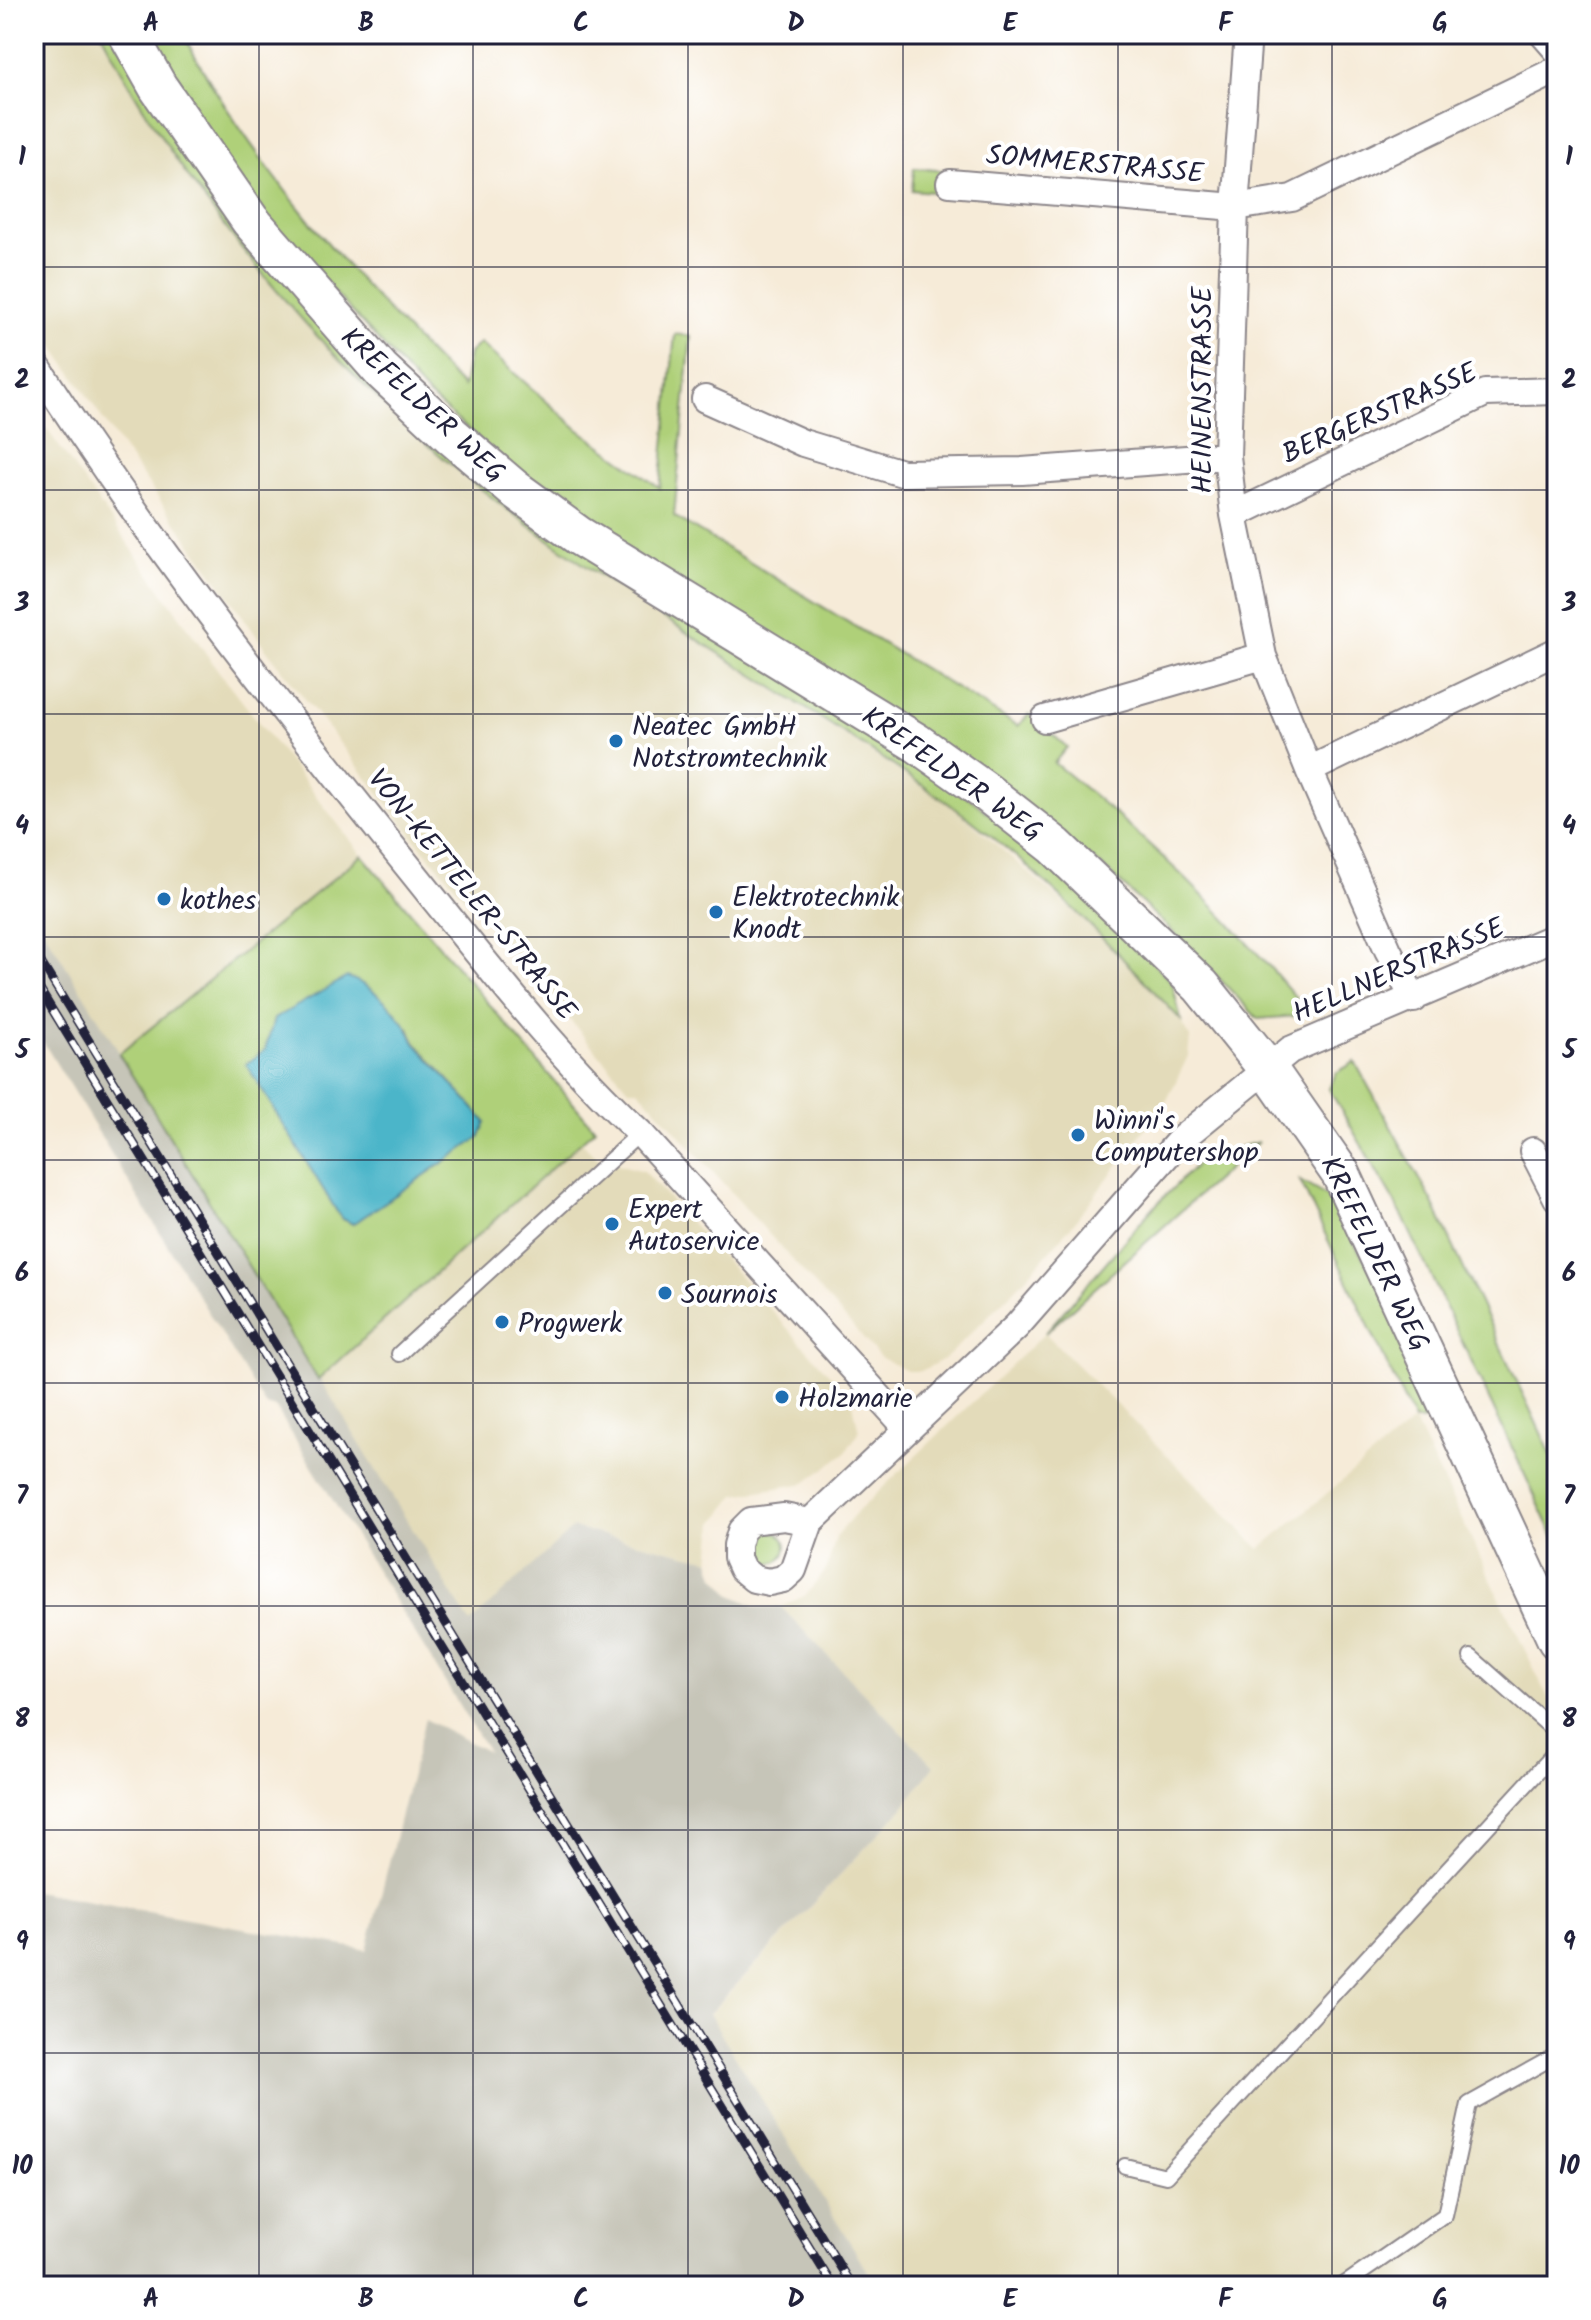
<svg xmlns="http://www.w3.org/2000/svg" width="1591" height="2320" viewBox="0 0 1591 2320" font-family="Kalam,sans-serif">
<rect width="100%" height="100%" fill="#fff"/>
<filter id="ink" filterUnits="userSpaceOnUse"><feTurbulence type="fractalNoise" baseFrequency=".0125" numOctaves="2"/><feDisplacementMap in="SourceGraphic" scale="16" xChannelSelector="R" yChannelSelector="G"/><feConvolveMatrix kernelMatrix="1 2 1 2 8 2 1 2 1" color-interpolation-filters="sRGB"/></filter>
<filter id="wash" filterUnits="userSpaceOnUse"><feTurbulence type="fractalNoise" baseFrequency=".006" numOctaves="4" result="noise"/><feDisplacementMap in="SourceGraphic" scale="32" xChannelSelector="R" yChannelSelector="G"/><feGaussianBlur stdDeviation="1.8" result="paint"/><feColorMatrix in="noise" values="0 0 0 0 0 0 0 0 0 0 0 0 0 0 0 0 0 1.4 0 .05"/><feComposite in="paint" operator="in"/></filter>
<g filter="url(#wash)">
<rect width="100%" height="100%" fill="#f6ebd8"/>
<!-- built -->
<path fill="#e3dbba" d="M34,34H102L172,151L246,251L305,321L500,504L680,629L951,805L1107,941L1181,1020L1190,1037L1188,1056L1167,1100L1073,1224L1023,1281L946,1358L921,1371H907L880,1357L638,1089H629L418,843L266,649L117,440L34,317Z
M34,411L220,673L362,855L119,1054L34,914Z
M581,1141L598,1159L644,1171L852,1399L859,1432L845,1453L805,1483L736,1495L714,1523L710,1560L574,1528L470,1624L318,1380Z
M1045,1333L1260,1549L1414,1421L1557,1716V2286H877L709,2015L901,1810L934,1766L781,1607L806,1595L826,1570L836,1537L853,1516Z"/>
<!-- industrial -->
<path fill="#c6c5b8" d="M34,914L470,1623L573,1528L710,1560L715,1576L732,1595L758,1607H781L934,1766L901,1810L709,2014L877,2286H34V1891L367,1950L425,1719L488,1752L276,1408L265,1405L34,1027Z"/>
<!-- green -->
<path fill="#afd079" stroke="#68795a" stroke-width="2" fill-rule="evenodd" d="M102,34H111L395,405L962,792L1072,881L1172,982L1181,1020C1109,943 1034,864 948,803C802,700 645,614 503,506C347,388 191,209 102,34Z
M144,34H183C253,166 357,283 463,387L469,353L480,343L578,429L660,488L675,334L691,336L674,516L1018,726L1029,714L1067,747L1054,763C1149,839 1234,920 1310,1015L1258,1019L1190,948L1100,864L678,585L514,469L427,394L253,203Z
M914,168L946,171L944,193L912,190Z
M362,855L595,1129L318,1380L119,1054ZM409,1028L415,1042L486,1122L353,1224L341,1218L247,1063L265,1050Z
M1355,1062L1433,1203L1557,1467V1543L1403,1217L1329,1089L1336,1073Z
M1258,1142L1045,1333L1152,1209L1204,1157Z
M1300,1181L1326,1196L1373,1274L1416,1363L1428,1420L1414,1421Z
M754 1547a16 16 0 1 1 32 0a16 16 0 1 1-32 0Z"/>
<!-- water -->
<path fill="#4bb5c9" stroke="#366c82" stroke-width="2" d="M347,977C375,986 404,1016 415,1043L486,1122L479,1138L353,1224L341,1218L246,1064L265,1050L274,1019Z"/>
</g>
<g filter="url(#ink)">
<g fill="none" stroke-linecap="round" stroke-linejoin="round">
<defs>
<path id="lane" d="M399,1354L640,1133
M1471,1657L1557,1733
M1125,2166L1166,2176L1557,1751
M1342,2286L1445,2215L1469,2104L1557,2055"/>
<path id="street" d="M1248,34L1235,207L1227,456L1234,515L1263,656L1309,770L1388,950L1414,999
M1543,34L1557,50
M950,183L1235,207L1292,198L1557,70
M34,362C144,534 270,695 398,854C475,949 550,1049 640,1133L908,1429
M705,399L803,443L902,473L1022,471L1227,456
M1234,515L1485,393L1557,391
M1045,719L1263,656
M1309,770L1557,651
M1533,1151L1557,1198
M810,1522L784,1517L751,1521L741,1531L737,1545V1558L742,1569L754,1579L769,1582L783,1579L793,1570L810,1522L1017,1326L1180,1140L1290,1050L1557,936"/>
<path id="secondary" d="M128,34L158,87L250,220L381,370L452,436L513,488L579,536L917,743L986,792L1055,846L1201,986L1267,1068L1341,1174L1557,1640"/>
</defs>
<!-- lane casing -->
<use href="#lane" stroke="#8c868a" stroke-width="18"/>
<!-- street casing -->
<use href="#street" stroke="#8c868a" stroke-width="30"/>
<!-- secondary casing -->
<use href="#secondary" stroke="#8c868a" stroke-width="42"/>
<!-- lane -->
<use href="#lane" stroke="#fff" stroke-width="14"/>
<!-- street -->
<use href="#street" stroke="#fff" stroke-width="26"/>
<!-- secondary -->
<use href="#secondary" stroke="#fff" stroke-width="38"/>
<defs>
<path id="rail" d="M34,951L852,2286
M34,980L833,2286"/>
</defs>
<!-- rail casing -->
<use href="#rail" stroke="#22223b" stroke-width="9"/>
<!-- rail -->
<use href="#rail" stroke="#fff" stroke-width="6" stroke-dasharray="18" stroke-linecap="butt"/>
</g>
</g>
<!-- grid -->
<path fill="none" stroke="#22223b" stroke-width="2" stroke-opacity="0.55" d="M259,34V2286M473,34V2286M688,34V2286M903,34V2286M1118,34V2286M1332,34V2286M34,267H1557M34,490H1557M34,714H1557M34,937H1557M34,1160H1557M34,1383H1557M34,1606H1557M34,1830H1557M34,2053H1557"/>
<!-- markers -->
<g fill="#1f6fb2" stroke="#fff" stroke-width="3">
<circle cx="616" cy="741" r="8"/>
<circle cx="164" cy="899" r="8"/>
<circle cx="716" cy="912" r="8"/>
<circle cx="1078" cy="1135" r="8"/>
<circle cx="612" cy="1224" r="8"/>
<circle cx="665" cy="1293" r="8"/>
<circle cx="502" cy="1322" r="8"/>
<circle cx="782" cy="1397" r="8"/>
</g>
<g text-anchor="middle" stroke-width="8" stroke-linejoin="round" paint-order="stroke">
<!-- street labels -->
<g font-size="28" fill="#22223b" stroke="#fff">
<text transform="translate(1095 163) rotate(5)" y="10">SOMMERSTRASSE</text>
<text transform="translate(1201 390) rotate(-90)" y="10">HEINENSTRASSE</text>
<text transform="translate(424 404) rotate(43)" y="10">KREFELDER WEG</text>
<text transform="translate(1379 412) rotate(-24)" y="10">BERGERSTRASSE</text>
<text transform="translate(953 773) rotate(35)" y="10">KREFELDER WEG</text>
<text transform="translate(473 894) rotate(51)" y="10">VON-KETTELER-STRASSE</text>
<text transform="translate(1398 969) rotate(-23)" y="10">HELLNERSTRASSE</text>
<text transform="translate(1376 1253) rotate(64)" y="10">KREFELDER WEG</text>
</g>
<!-- poi labels -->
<g font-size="28" fill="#22223b" stroke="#fff" text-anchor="start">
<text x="632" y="735">Neatec GmbH<tspan x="632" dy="32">Notstromtechnik</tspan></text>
<text x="732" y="906">Elektrotechnik<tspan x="732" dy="32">Knodt</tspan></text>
<text x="180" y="909">kothes</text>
<text x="1094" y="1129">Winni's<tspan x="1094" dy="32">Computershop</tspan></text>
<text x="628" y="1218">Expert<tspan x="628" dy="32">Autoservice</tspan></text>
<text x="681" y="1303">Sournois</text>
<text x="518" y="1332">Progwerk</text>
<text x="798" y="1407">Holzmarie</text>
</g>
</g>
<!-- margin -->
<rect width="1591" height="2320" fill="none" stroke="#fff" stroke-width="88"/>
<rect x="44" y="44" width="1503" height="2232" fill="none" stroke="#22223b" stroke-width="3"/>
<g font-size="26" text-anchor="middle" font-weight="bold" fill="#22223b">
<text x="151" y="31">A</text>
<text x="366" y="31">B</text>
<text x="581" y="31">C</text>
<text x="796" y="31">D</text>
<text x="1010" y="31">E</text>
<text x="1225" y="31">F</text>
<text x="1440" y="31">G</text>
<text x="22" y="165">1</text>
<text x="1569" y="165">1</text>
<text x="22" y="388">2</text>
<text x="1569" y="388">2</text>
<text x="22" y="611">3</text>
<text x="1569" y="611">3</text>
<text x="22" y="834">4</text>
<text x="1569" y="834">4</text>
<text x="22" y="1058">5</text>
<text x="1569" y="1058">5</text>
<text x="22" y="1281">6</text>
<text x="1569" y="1281">6</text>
<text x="22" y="1504">7</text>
<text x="1569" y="1504">7</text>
<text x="22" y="1727">8</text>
<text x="1569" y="1727">8</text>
<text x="22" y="1950">9</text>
<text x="1569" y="1950">9</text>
<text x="22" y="2174">10</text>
<text x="1569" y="2174">10</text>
<text x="151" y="2307">A</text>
<text x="366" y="2307">B</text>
<text x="581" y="2307">C</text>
<text x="796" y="2307">D</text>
<text x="1010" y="2307">E</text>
<text x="1225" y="2307">F</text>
<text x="1440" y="2307">G</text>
</g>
</svg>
